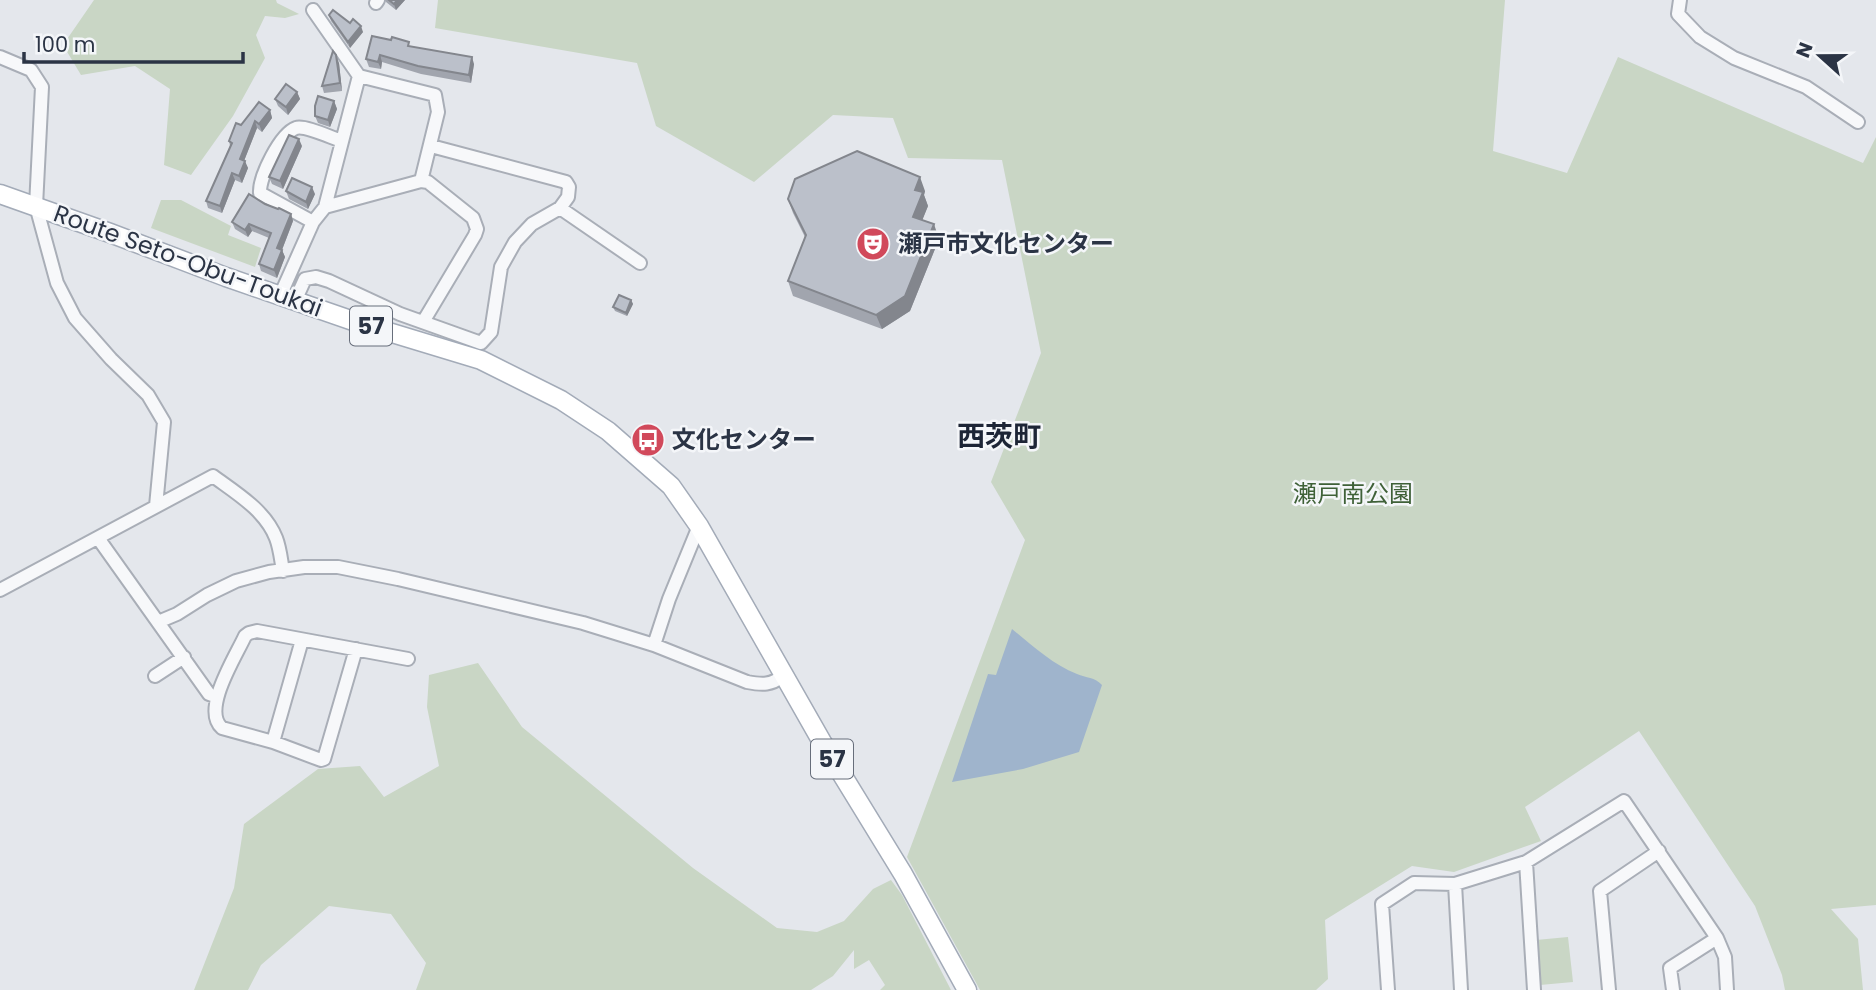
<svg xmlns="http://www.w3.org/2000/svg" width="1876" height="990" viewBox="0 0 1876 990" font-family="Poppins,'Noto Sans JP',sans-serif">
<rect width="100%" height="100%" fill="#e4e7ec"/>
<!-- green -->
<path fill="#c9d6c5" d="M94,0H276L277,3L299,14L285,18L265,16L256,35L265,58L233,116L191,175L164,165L170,89L135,66L81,75L63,45Z
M438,0H1505L1493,151L1567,173L1618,57L1863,163L1876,137V905L1831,909L1858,939L1863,990H1785L1782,975L1755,906L1639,731L1525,807L1541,841L1454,872L1412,866L1325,920L1328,979L1316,990H980L907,857L1025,540L991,482L1041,353L1002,160L908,158L893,118L833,115L754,182L656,126L637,63L435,28Z
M161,200H181L231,226L228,235L261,248L255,267L151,228Z
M478,663L522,727L693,868L777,928L817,932L844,921L873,889L891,880L902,895L951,990H880L885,985L869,960L854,969V950L833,976L811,990H416L426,963L391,914L329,906L261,965L248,990H194L234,888L244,824L318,769L360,766L384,797L439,766L427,707L429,675Z
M1568,937L1573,982L1540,985L1536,940Z"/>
<!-- water -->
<path fill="#9fb4cc" d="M1012,629C1033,646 1052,664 1077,674C1086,678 1095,677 1102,685L1079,752L1023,769L952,782L988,674L996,675Z"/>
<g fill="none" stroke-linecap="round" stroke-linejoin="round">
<defs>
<path id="street" d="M1680,0L1678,14L1700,37L1734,58L1806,87L1858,122
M376,3L378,0
M313,10L359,76L435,95L438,112L421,181
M0,57L31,70L42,87L36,206L57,283L75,318L111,359L148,395L164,422L156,506
M325,207L421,181L428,182L473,218L477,229L475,235L423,322
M560,208L640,263
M313,222L260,193C259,177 280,134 296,128C305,125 332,138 342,141
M280,296L313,222L325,207L359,76
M295,301L305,279L316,277L329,281L400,314L481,343L491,332L501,267L515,242L532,224L560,208L568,197L569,187L566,182L431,146
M98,538L209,694L217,697
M0,590L213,476C236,493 265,510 276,538C280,548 281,560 283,571
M158,622L177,614L207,595L236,581L269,572L304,567H338L398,579L583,623L654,645L747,682C763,685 771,685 783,676
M654,645L669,599L699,526
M356,649L324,759L321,760L273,742L222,728C201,710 236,656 245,636L249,633L257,631L408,659
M155,676L184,657
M273,742L302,640
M1526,862L1534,990
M1455,884L1461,990
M1717,938L1725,957L1727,990
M1388,990L1382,904L1414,883L1455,884L1526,862L1624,801L1717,938L1670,968L1673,990
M1609,990L1600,891L1659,851"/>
<path id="primary" d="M0,194L110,233L226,277L359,323L481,360L561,400L608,431L671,486L699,526L822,742L903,874L967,990"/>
</defs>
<!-- street casing -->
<use href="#street" stroke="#a9aeb7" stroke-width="16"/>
<!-- primary casing -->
<use href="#primary" stroke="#a3abb8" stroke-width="21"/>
<!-- street -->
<use href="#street" stroke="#f7f8fa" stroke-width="12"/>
<!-- primary -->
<use href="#primary" stroke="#fff" stroke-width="18"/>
</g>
<!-- wall -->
<path fill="#a1a5ae" d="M385,0H405L396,10L386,2Z
M329,15L363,32L350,48L331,21Z
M410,46L474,64L471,83L421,74L382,62L381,69L369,67L366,59Z
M339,63L342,91L324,93L322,86Z
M297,92L300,99L288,115L278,106L275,99Z
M334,101L337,109L330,127L318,123L315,116Z
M270,110L272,118L262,132L257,128L244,161L248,168L242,183L235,180L222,213L208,208L206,201L230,146L229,141L241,125Z
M302,146L283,189L272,184L269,177Z
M286,191L315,194L308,209L289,199Z
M925,191L924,195L928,206L922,220L939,239L910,311L882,329L793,296L788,281L805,237L793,213L788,199Z
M265,204L291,214L293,221L282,250L285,257L277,278L261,271L259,264L269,238L252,231L248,237L235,229L232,222Z
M631,300L633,304L627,316L615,311L613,307Z"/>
<!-- shaded-wall -->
<path fill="#83868d" d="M397,0H405L396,10L394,4Z
M361,26L363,32L350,48L348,42Z
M336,55L339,63L342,91L340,83Z
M380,55L382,62L381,69L378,62Z
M472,57L474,64L471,83L469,75Z
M297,92L300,99L288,115L286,107Z
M334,101L337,109L330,127L328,120Z
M270,110L272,118L262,132L259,124Z
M255,121L257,128L242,166L240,159Z
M299,139L302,146L283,189L280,181Z
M245,161L248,168L242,183L239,176Z
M232,173L235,180L222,213L220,206Z
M920,177L925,191L924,195L928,206L918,231L913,217L915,190Z
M312,187L315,194L308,209L306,202Z
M291,214L293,221L280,255L277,248Z
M249,224L252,231L248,237L245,230Z
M934,224L939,239L910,311L882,329L876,315Z
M282,250L285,257L277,278L274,270Z
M631,300L633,304L627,316L626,313Z"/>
<!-- building -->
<path fill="#bbc0ca" stroke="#83868d" stroke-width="2" d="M389,0H397L394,4Z
M333,10L350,23L353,19L361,26L348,42L329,15Z
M372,36L391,40L392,37L409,42L408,46L472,57L469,75L418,66L380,55L378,62L366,59Z
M333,51L336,55L340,83L322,86Z
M286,84L297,92L286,107L275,99Z
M318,96L334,101L328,120L315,116V106Z
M259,102L270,110L259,124L255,121L240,159L245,161L239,176L232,173L220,206L206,201L232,143L229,141L236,123L241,125Z
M289,135L299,139L280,181L269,177Z
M857,151L920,177L915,190L923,192L913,217L934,224L905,296L876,315L788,281L806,235L788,199L795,179Z
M292,178L312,187L306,202L286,191Z
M249,194L265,204L278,209L279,208L291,214L277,248L282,250L274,270L259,264L271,233L249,224L245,230L232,222Z
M619,295L631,300L626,313L613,307Z"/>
<!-- icons -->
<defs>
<symbol id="theatre-disc" viewBox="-11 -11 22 22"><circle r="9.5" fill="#d1495b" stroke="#f4f6f9"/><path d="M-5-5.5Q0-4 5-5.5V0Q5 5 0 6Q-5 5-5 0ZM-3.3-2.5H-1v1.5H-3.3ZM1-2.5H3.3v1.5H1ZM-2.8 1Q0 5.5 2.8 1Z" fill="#fff"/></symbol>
<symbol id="bus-disc" viewBox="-11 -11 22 22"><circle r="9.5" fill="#d1495b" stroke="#f4f6f9"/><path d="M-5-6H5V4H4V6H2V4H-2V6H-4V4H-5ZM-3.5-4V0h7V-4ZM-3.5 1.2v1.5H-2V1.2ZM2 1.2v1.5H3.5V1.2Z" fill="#fff"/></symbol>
</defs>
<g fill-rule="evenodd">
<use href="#theatre-disc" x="854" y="225" width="38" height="38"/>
<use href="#bus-disc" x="629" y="421" width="38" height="38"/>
</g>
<g text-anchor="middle" stroke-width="5" stroke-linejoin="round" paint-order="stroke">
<!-- shield labels -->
<g fill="#f4f6f9" stroke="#676e7b" stroke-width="2">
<rect x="350" y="306.5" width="42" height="39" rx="5"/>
<rect x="811" y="739.5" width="42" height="39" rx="5"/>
</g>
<g font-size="23" font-weight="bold" fill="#2b3445">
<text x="371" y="334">57</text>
<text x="832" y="767">57</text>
</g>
<!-- poi labels -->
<g font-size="24" font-weight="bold" fill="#2b3445" stroke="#f4f6f9" text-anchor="start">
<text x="898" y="252">瀬戸市文化センター</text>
<text x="672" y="448">文化センター</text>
</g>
<!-- street labels -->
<g font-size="24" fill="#2b3445" stroke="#f4f6f9">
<text transform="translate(188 261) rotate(20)" y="8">Route Seto-Obu-Toukai</text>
</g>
<!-- park labels -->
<g font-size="24" fill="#3f6138" stroke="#f4f6f9">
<text x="1353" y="502">瀬戸南公園</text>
</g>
<!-- quarter labels -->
<g font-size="28" font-weight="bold" fill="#1d2536" stroke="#f4f6f9">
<text x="999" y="446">西茨町</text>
</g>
</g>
<!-- north arrow -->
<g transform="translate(1820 56) rotate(291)" stroke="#f4f6f9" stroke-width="5" paint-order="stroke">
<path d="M0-5L12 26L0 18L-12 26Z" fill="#2b3445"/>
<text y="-10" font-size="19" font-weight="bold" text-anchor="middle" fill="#2b3445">N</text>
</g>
<!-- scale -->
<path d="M24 52v10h219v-10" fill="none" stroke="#2b3445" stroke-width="3.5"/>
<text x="35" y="52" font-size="21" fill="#2b3445" stroke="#f4f6f9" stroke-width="5" paint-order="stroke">100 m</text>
</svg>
